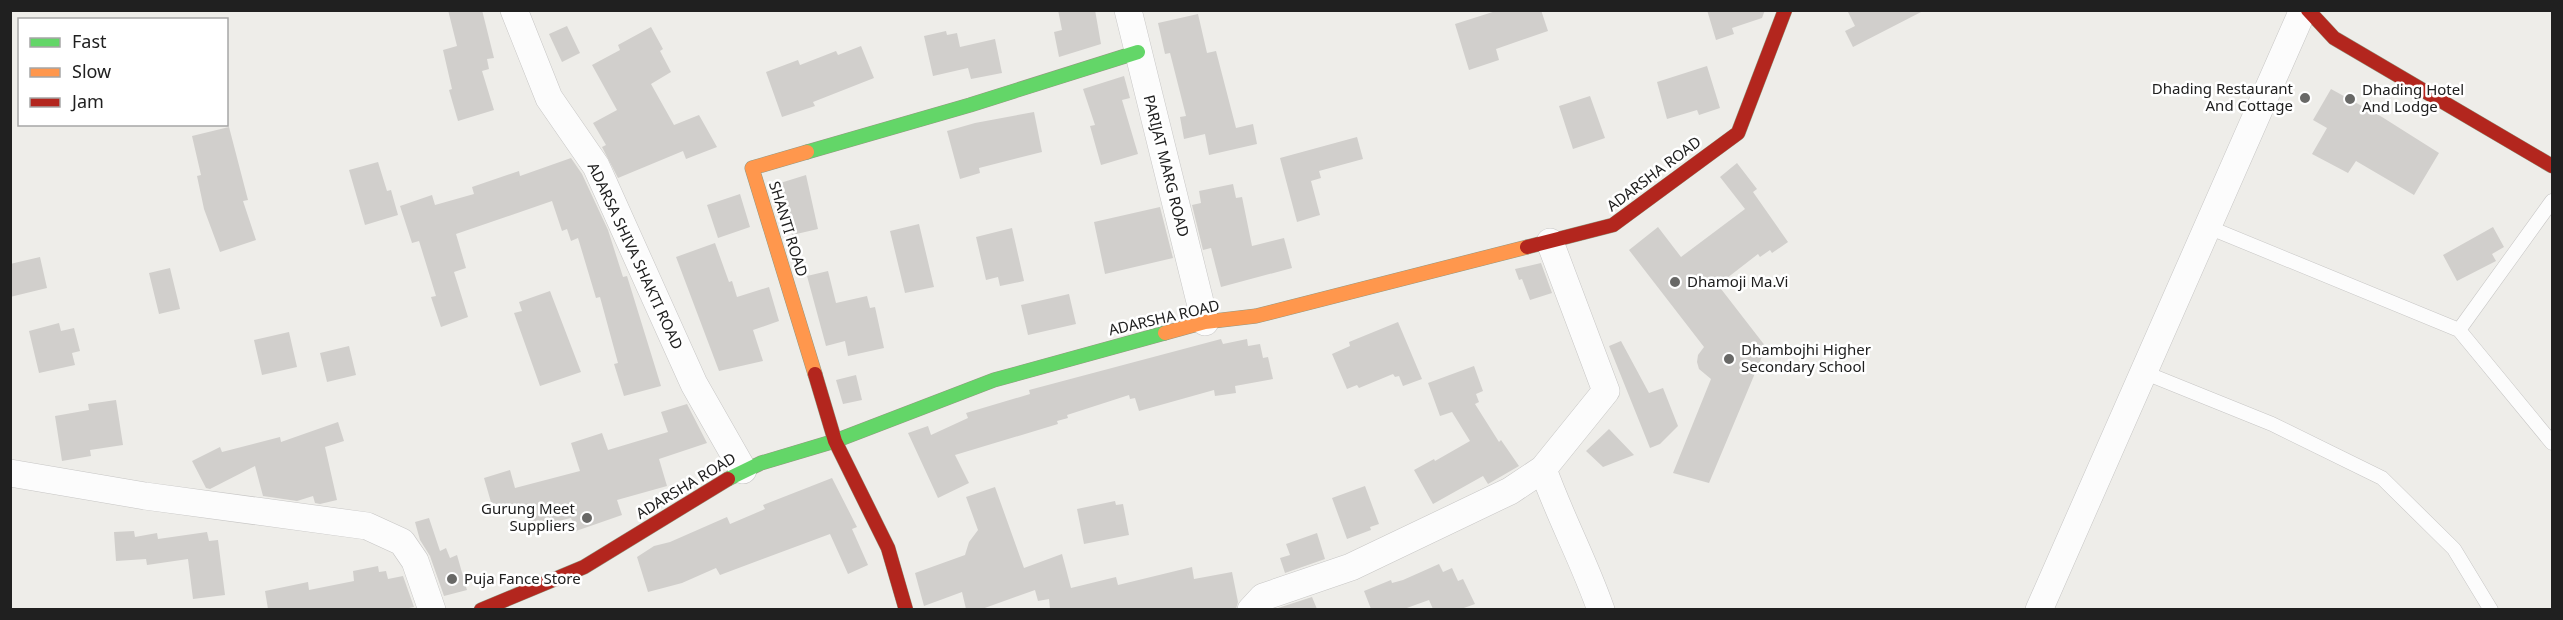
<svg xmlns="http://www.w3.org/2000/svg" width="2563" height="620" viewBox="0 0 2563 620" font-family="'Noto Sans',sans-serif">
<rect width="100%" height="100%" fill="#eeede9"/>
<!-- building -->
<path fill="#d1cfcc" d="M448,10H482L494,58L487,59L489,69L482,71L494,110L458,121L449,90L452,89L443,50L457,46Z
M1058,10H1095L1101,44L1059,57L1054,32L1062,30Z
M1499,10H1541L1548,31L1496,49L1499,60L1469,70L1455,24Z
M1707,10H1765L1762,18L1732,28L1734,34L1716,40Z
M1847,10H1925L1853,47L1845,31L1855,26Z
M1198,14L1207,53L1216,51L1236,128L1253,124L1257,144L1209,155L1205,134L1184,139L1180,117L1186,116L1170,53L1165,54L1158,23Z
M567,26L580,53L562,62L549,34Z
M651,27L663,49L660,51L671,72L651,84L674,125L699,115L717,147L686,159L683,151L618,178L602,147L606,145L593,123L617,110L592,65L620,50L618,45Z
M946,31L947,35L957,33L960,47L995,39L1002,73L971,79L968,68L933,76L924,36Z
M861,46L874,78L813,102L815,106L782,117L766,72L798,60L800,65L836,51L838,55Z
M1707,66L1720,108L1699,115L1697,110L1667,119L1657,82Z
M1124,76L1130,98L1122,100L1138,154L1101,165L1090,126L1095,125L1083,89Z
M2331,89L2382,117L2439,153L2414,195L2356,161L2348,173L2312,154L2327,128L2313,120Z
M1590,96L1605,138L1573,149L1559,106Z
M1034,112L1042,152L979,168L980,173L960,179L947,131L975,123Z
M229,127L248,200L243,201L256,240L220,252L204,209L197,176L201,175L192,136Z
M1357,137L1363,159L1319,171L1321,178L1311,181L1320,215L1297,222L1280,158Z
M571,158L582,174L608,230L623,277L627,276L661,386L624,396L614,364L618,363L600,297L596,298L578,238L571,241L567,229L562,231L552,201L456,234L466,268L454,272L468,317L441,327L431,297L436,296L419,241L412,243L400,206L432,195L435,205L474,194L472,187L519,171L520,176Z
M378,162L387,191L391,190L398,215L365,225L349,170Z
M1737,163L1757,189L1753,192L1788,242L1772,253L1770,250L1760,257L1758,254L1718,285L1766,347L1709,483L1673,473L1711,379L1699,369L1697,362L1698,355L1704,347L1629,250L1658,227L1681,257L1745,209L1720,177Z
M806,175L818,229L792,235L777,184Z
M1233,184L1236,198L1242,197L1252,246L1284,238L1292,268L1221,287L1211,248L1203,250L1192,205L1201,203L1199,191Z
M740,194L750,227L718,238L707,205Z
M1160,207L1173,258L1105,274L1094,222Z
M919,224L934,287L905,293L890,231Z
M2493,227L2504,247L2492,254L2496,261L2457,281L2443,255Z
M1012,228L1024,281L1000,286L998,277L986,280L976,237Z
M715,243L729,282L732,281L737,297L769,287L779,321L753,330L763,361L719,371L676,257Z
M40,257L47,288L10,297V264Z
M1541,263L1552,293L1530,300L1522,279L1519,280L1515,269Z
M170,268L180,309L159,314L149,273Z
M828,271L836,303L867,296L870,308L875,307L884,348L848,356L845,341L826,346L807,276Z
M550,291L581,372L540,386L514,313L522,311L519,302Z
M1069,294L1076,324L1028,335L1021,305Z
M1398,322L1422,379L1403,386L1399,376L1395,377L1393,374L1359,388L1357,385L1347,389L1332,354L1350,346L1349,342Z
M59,323L61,331L74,328L80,351L72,353L75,365L39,373L29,331Z
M289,332L297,367L262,375L254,340Z
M1221,339L1223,344L1247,339L1248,346L1260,344L1263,358L1268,357L1273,379L1235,386L1236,393L1215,396L1214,390L1139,411L1135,398L1130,399L1129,395L1067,415L1068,418L1057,421L1058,424L955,455L969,483L938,498L908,433L928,426L931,435L968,418L966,413L1030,394L1029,390Z
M1621,341L1649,393L1663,388L1678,426L1660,444L1650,448L1609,346Z
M349,346L356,375L327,382L320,353Z
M1474,366L1483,391L1476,394L1479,402L1475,404L1499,442L1501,440L1519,466L1488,484L1483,476L1433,504L1414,470L1434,459L1435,461L1470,441L1452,412L1440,416L1428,383Z
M856,375L862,400L843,404L836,380Z
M116,400L123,445L90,450L91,456L62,461L55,416L89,410L88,404Z
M687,404L707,443L659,459L667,486L617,500L622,515L576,531L571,518L530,528L525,508L495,516L484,478L510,470L515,488L580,471L571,443L602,433L608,450L668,432L661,412Z
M338,422L344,441L325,447L337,500L320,504L315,503L313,496L297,501L263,496L255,466L210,489L206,488L192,461L220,447L222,452L280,437L281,442Z
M1609,429L1634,455L1603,467L1586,451Z
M832,478L857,527L852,529L868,565L848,574L830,534L720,575L716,568L682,583L648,592L637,557L654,546L670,542L727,517L730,524L765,509L763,505Z
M1365,486L1379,524L1370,527L1371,530L1347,539L1332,498Z
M995,487L1024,568L1062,554L1071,588L1116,577L1118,585L1192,567L1194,579L1232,572L1238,602L1236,609H1050L1049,599L1038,601L1035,590L982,609H966L962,592L924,606L915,573L965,555L969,542L978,530L966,497Z
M1115,501L1116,505L1123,504L1129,535L1084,544L1077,509Z
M429,518L440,551L446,548L450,558L457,555L467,590L444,596L430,556L420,540L415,522Z
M134,531L135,537L157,533L158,539L207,532L209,541L218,540L225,595L193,599L188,559L147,565L146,559L116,561L114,532Z
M1317,533L1325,559L1285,573L1280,558L1290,555L1286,544Z
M1439,564L1443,572L1452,568L1458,581L1463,579L1475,604L1461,609H1433L1429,600L1404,609H1371L1364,591L1391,580L1392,583L1403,580Z
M378,566L379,572L386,571L388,579L403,576L414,607L404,609H268L265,591L308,582L309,590L354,581L353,571Z
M1312,597L1317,609H1275Z"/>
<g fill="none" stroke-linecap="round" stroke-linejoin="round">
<defs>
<path id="lane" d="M2208,227L2459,330L2552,443
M2459,330L2552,201
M2143,372L2272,424L2382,478L2454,549L2491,610"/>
<path id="street" d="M514,10L549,98L596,166L694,384L743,470
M1128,10L1205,322
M1550,242L1606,391L1543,469C1560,517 1584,561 1601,610
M10,473L145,496L367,526L402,542L415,561L432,610
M1251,610L1263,597L1351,567L1510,491L1543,469
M2039,610L2303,10"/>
<path id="fast" d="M807,152L970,105L1138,52
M728,479L761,463L835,441L994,380L1165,333"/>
<path id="slow" d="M807,152L752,168L815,374
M1165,333L1205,322L1256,316L1527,247"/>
<path id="jam" d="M2308,10L2334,38L2552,166
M1527,247L1613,225L1738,133L1785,10
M815,374L835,441L888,548L906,610
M481,610L584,567L728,479"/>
</defs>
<!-- lane casing -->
<use href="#lane" stroke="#c7c6c5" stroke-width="15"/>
<!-- street casing -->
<use href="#street" stroke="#c7c6c5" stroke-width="28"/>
<!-- fast casing -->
<use href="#fast" stroke="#949881" stroke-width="15"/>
<!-- slow casing -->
<use href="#slow" stroke="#949881" stroke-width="15"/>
<!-- jam casing -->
<use href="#jam" stroke="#949881" stroke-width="15"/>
<!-- lane -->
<use href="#lane" stroke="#fcfcfc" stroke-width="14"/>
<!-- street -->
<use href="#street" stroke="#fcfcfc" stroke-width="27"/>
<!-- fast -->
<use href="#fast" stroke="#63d668" stroke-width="14"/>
<!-- slow -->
<use href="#slow" stroke="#ff974d" stroke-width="14"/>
<!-- jam -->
<use href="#jam" stroke="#b3261e" stroke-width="14"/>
</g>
<!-- markers -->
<g fill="#686866" stroke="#fff" stroke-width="2">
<circle cx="2305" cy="98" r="6"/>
<circle cx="2350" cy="99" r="6"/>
<circle cx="1675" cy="282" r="6"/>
<circle cx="1729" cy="359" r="6"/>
<circle cx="587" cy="518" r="6"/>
<circle cx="452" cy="579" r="6"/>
</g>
<g text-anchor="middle" stroke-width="5" stroke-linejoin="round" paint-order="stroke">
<!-- poi labels -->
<g font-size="15" fill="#202020" stroke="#fff" text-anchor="start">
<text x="2293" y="94" text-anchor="end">Dhading Restaurant<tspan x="2293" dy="17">And Cottage</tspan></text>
<text x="2362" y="95">Dhading Hotel<tspan x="2362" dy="17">And Lodge</tspan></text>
<text x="1687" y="287">Dhamoji Ma.Vi</text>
<text x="1741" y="355">Dhambojhi Higher<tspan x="1741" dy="17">Secondary School</tspan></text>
<text x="575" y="514" text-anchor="end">Gurung Meet<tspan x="575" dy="17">Suppliers</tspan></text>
<text x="464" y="584">Puja Fance Store</text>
</g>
<!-- street labels -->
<g font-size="15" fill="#202020" stroke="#fff">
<text transform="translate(1166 166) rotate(76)" y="5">PARIJAT MARG ROAD</text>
<text transform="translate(1654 174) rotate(-37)" y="5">ADARSHA ROAD</text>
<text transform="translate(788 229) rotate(73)" y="5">SHANTI ROAD</text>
<text transform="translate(635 256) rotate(65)" y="5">ADARSA SHIVA SHAKTI ROAD</text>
<text transform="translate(1164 318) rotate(-13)" y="5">ADARSHA ROAD</text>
<text transform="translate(686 486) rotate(-31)" y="5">ADARSHA ROAD</text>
</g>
</g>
<!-- border -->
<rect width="2563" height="620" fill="none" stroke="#202020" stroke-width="24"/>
<!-- legend -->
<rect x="18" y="18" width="210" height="108" fill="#ffffff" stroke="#a6a6a6" stroke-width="1.5"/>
<rect x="30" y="38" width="30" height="9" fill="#63d668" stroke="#a6a6a6" stroke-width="1.5"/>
<text x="72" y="48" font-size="18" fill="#202020">Fast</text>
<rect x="30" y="68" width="30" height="9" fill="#ff974d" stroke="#a6a6a6" stroke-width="1.5"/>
<text x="72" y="78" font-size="18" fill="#202020">Slow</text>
<rect x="30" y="98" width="30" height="9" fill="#b3261e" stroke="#a6a6a6" stroke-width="1.5"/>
<text x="72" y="108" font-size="18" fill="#202020">Jam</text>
</svg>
